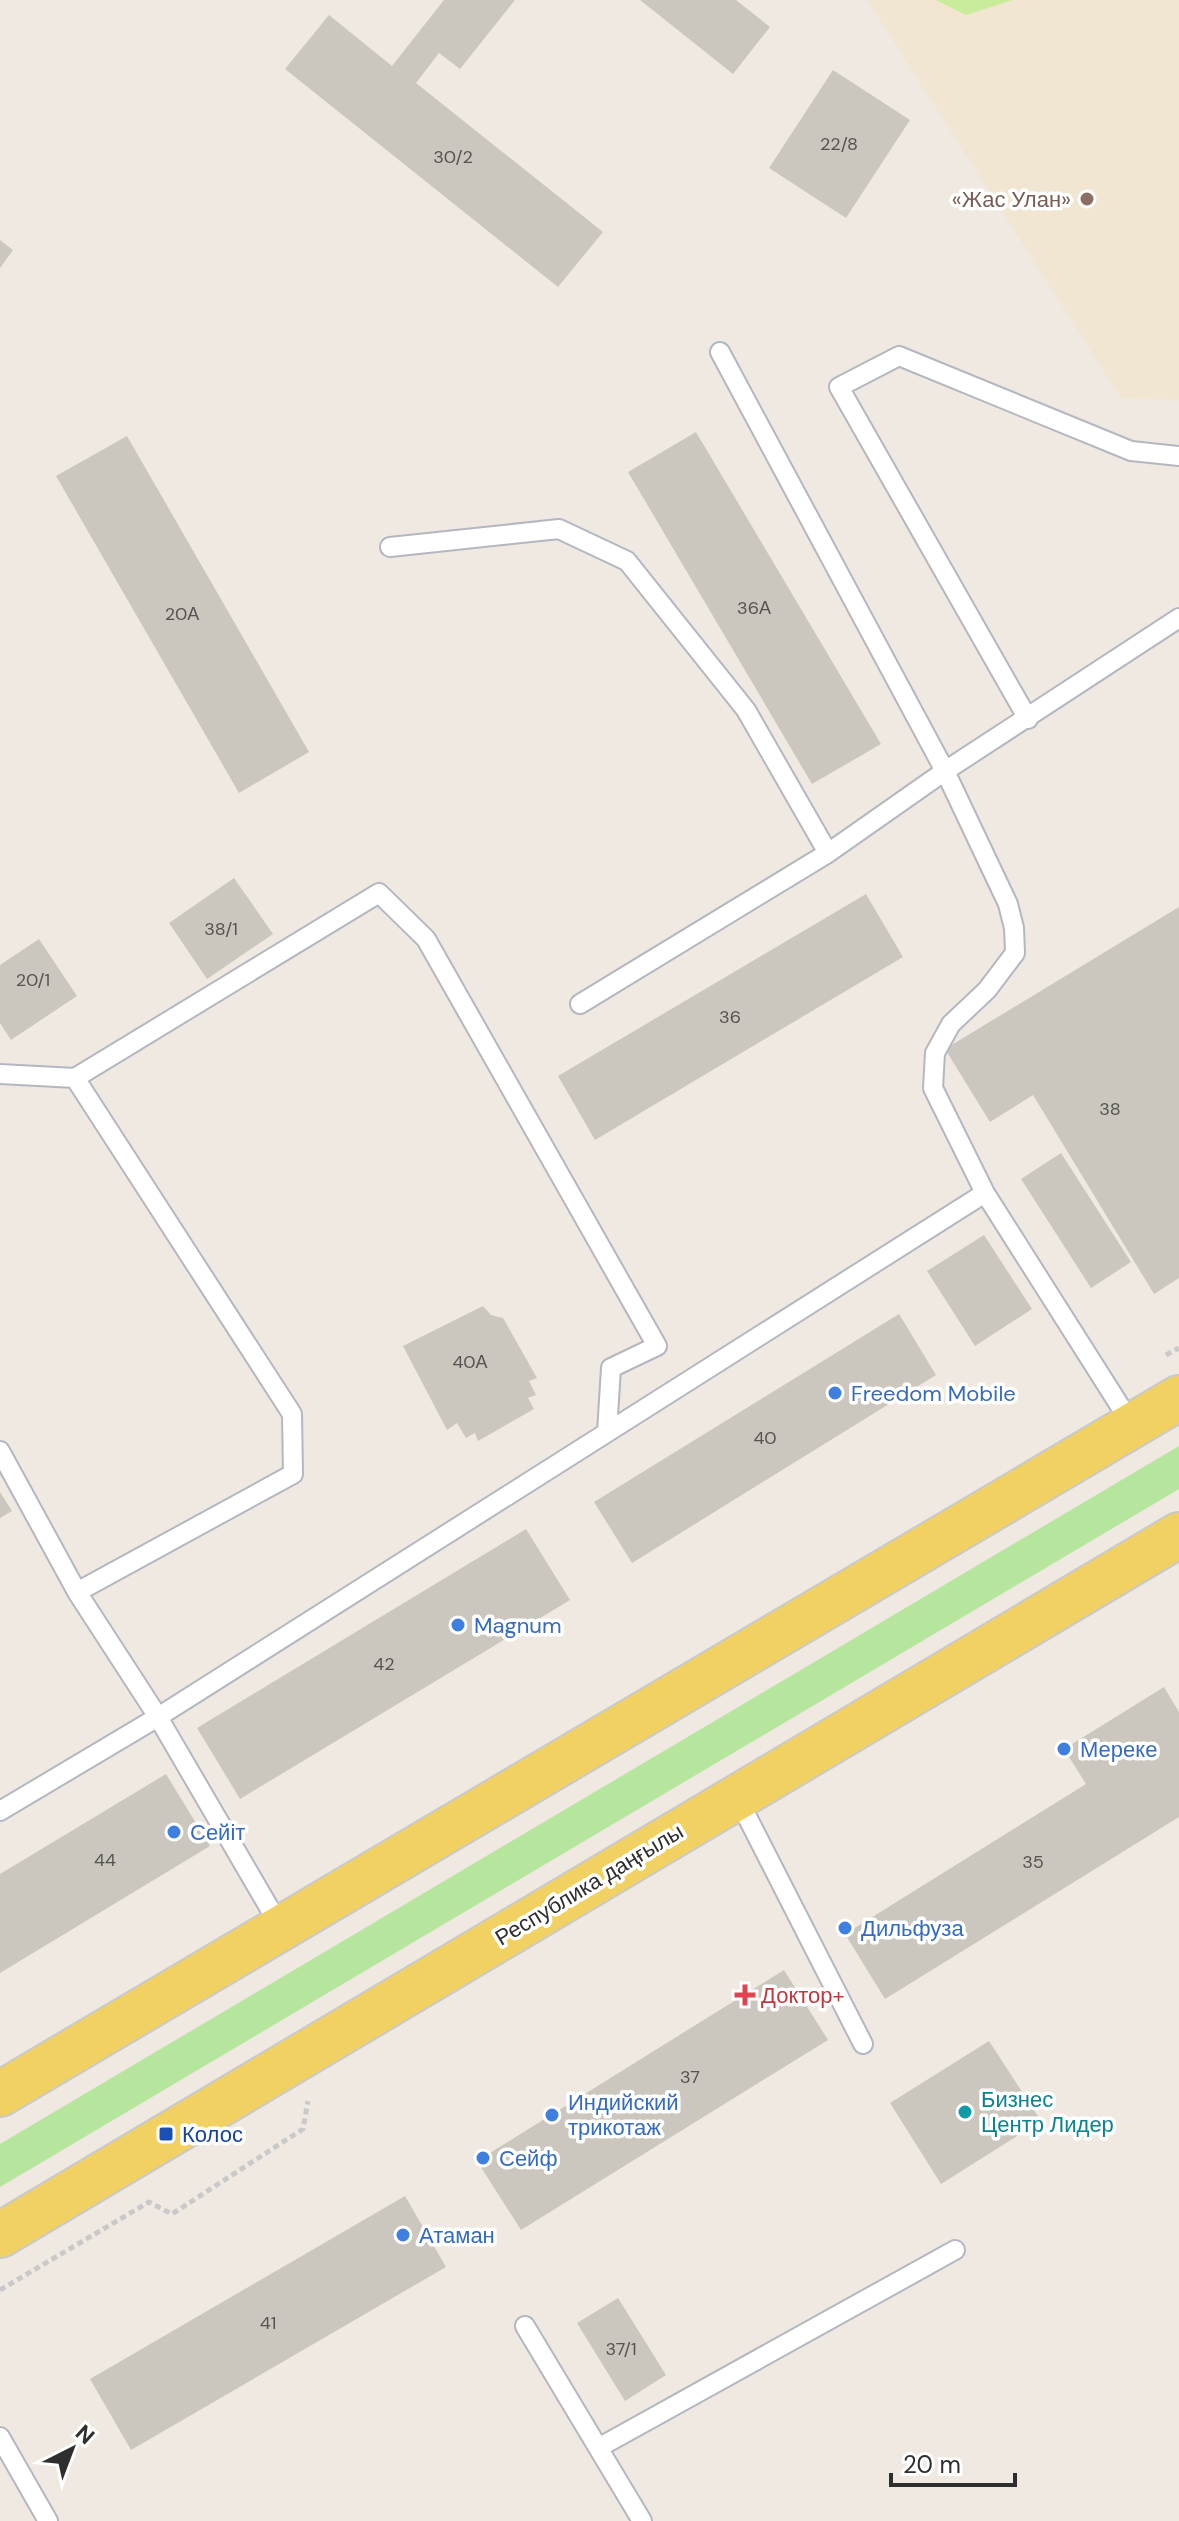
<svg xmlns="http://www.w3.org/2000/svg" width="1179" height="2521" viewBox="0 0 1179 2521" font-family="'DM Sans',sans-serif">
<rect width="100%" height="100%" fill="#efe9e1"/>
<!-- education -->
<path fill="#f0e6d1" d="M867,0H1179V400L1121,398Z"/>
<!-- green -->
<path fill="#b6e59e" d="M1179,1446V1489L0,2187V2144Z"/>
<!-- pitch -->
<path fill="#c9ec9a" d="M936,0H1013L966,15Z"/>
<!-- building -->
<path fill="#cbc7bf" d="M444,0H515L460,69L439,53L416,83L603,232L558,287L285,69L329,15L392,66Z
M640,0H736L770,27L733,74Z
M833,70L910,120L846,218L769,168Z
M0,240L13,250L0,268Z
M696,432L881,744L812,784L628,472Z
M127,436L309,752L239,793L56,476Z
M234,878L273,934L207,979L169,923Z
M866,894L903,957L595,1140L558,1076Z
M1179,907V1278L1154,1294L1033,1095L990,1122L945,1049Z
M39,939L77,996L11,1040L0,1023V965Z
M1061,1153L1131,1262L1091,1288L1021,1179Z
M984,1235L1032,1309L975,1346L927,1271Z
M483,1306L491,1315L503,1318L537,1378L529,1381L536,1395L528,1398L534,1409L478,1441L475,1433L466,1438L457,1423L447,1430L403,1346Z
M899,1314L936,1375L632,1563L594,1502Z
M0,1492L12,1511L0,1518Z
M526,1529L570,1600L240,1799L197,1728Z
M1164,1687L1179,1712V1817L885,1999L845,1934L1086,1784L1064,1749Z
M166,1774L210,1846L0,1973V1874Z
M784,1970L828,2040L521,2230L477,2161Z
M989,2041L1041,2121L941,2184L890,2103Z
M405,2196L446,2267L131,2450L90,2379Z
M618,2298L666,2375L625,2401L577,2323Z"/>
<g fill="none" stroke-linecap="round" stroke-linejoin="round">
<defs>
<path id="lane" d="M720,352L945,771L1179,618
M390,547L559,529L627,561L746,710L828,853L945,771L1008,904L1014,928L1015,953L987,990L951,1024L935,1053L933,1088L985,1193L1132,1425
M1028,719L839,387L899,356L1131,451L1179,456
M580,1004L828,853
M0,1074L75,1078L379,893L426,939L657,1346L611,1368L607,1432
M75,1078L292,1414L293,1474L77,1592
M0,1451L77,1592L158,1717L281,1928
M737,1797L863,2044
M0,1811L158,1717L985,1193
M525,2326L642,2521
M0,2437L48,2521
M598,2448L955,2250"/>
<path id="primary" d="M0,2094L1179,1398
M0,2235L1179,1535"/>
</defs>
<!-- lane casing -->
<use href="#lane" stroke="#b4b7c1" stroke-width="22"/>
<!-- primary casing -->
<use href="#primary" stroke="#c9c9c9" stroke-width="48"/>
<!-- path -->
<path stroke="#c9c9c9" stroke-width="5" stroke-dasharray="6 4" stroke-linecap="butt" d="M1166,1355L1179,1348
M0,2290L149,2202L172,2214L303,2129L308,2101"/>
<!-- lane -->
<use href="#lane" stroke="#fff" stroke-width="18"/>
<!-- primary -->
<use href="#primary" stroke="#f2d163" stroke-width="44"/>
</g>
<!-- markers -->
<circle fill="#8d6e63" stroke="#fff" stroke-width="3" cx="1087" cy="199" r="8"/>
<g fill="#3f7fe0" stroke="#fff" stroke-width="3">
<circle cx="835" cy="1393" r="8"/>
<circle cx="458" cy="1625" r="8"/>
<circle cx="1064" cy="1749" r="8"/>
<circle cx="174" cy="1832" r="8"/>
<circle cx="845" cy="1928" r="8"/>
<circle cx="552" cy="2115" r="8"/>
<circle cx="483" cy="2158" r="8"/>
<circle cx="403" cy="2235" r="8"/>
</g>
<path fill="#e0444e" stroke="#fff" stroke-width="3" d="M741 1983h8v8h8v8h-8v8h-8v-8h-8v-8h8z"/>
<circle fill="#0f9aa8" stroke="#fff" stroke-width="3" cx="965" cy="2112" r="8"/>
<rect fill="#1a4fb4" stroke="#fff" stroke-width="3" x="158" y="2126" width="16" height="16" rx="4"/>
<g text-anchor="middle" stroke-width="7" stroke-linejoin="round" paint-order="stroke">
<!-- number labels -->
<g font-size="18" fill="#555452">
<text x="839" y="150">22/8</text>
<text x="453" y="163">30/2</text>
<text x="754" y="614">36А</text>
<text x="182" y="620">20А</text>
<text x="221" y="935">38/1</text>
<text x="33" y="986">20/1</text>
<text x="730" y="1023">36</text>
<text x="1110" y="1115">38</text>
<text x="470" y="1368">40А</text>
<text x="765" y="1444">40</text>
<text x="384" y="1670">42</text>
<text x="105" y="1866">44</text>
<text x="1033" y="1868">35</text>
<text x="690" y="2083">37</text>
<text x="268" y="2329">41</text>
<text x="621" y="2355">37/1</text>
</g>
<!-- education labels -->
<g font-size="22" fill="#785e54" stroke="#fff" text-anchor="end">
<text x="1071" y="207">«Жас Улан»</text>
</g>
<!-- shop labels -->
<g font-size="22" fill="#366cbe" stroke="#fff" text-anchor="start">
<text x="851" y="1401">Freedom Mobile</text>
<text x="474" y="1633">Magnum</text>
<text x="1080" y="1757">Мереке</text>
<text x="190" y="1840">Сейіт</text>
<text x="861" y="1936">Дильфуза</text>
<text x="568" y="2110">Индийский<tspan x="568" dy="25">трикотаж</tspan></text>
<text x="499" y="2166">Сейф</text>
<text x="419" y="2243">Атаман</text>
</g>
<!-- street labels -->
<g font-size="22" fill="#2e2e2e" stroke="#fff">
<text transform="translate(589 1884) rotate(-31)" y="8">Республика даңғылы</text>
</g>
<!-- health labels -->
<g font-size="22" fill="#be3a42" stroke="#fff" text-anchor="start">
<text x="761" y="2003">Доктор+</text>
</g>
<!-- culture labels -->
<g font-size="22" fill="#0d838f" stroke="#fff" text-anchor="start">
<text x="981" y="2107">Бизнес<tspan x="981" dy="25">Центр Лидер</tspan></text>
</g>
<!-- transit labels -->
<g font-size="22" fill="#164399" stroke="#fff" text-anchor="start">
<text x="182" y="2142">Колос</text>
</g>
</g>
<!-- north arrow -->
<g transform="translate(72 2449) rotate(42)" stroke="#ffffff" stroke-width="6" paint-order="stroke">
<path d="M0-6L14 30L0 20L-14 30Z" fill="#2e2e2e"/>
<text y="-12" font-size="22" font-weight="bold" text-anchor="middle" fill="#2e2e2e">N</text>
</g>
<!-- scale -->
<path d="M891 2473v12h124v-12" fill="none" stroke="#2e2e2e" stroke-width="4"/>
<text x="903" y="2473" font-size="24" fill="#2e2e2e" stroke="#ffffff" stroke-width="6" paint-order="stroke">20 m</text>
</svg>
